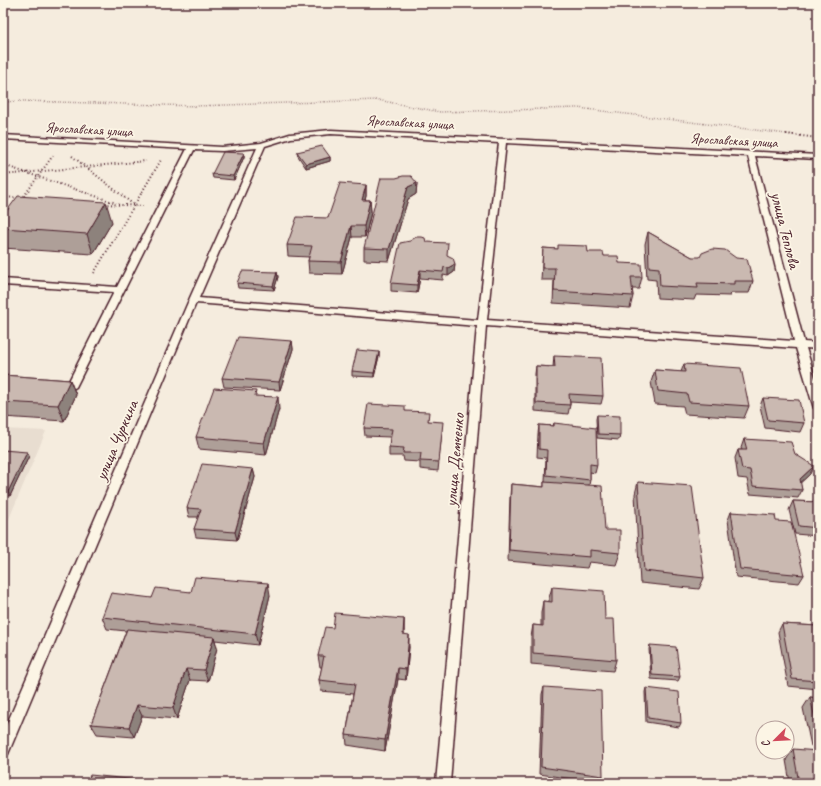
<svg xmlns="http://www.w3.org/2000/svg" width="821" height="786" viewBox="0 0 821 786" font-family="Caveat,sans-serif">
<rect width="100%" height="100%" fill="#f5ecde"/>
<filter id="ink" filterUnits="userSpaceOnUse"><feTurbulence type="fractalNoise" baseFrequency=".025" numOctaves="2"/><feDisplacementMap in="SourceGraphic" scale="8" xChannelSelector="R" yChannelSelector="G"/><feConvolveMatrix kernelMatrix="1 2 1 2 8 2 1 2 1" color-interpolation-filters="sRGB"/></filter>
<g filter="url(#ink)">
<!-- built -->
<path fill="#e8ddd0" d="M3,429L46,431L3,533Z"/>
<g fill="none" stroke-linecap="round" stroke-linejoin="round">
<defs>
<path id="service" d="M331,130L818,155V159L755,156L804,342L818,343V349L806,348L818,388V409L814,408L813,405L796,348L486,326L450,783H436L477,326L196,303L8,754L3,756V733L189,300L257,148L222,151L194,150L76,387L71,390L57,388L56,386L61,383H68L114,292L3,285V279L117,287L187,149L3,139V135L222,147L261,143L290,134ZM331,134L499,143L478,320L199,298L265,146L291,138ZM506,143L748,156L794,341L487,320Z"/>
</defs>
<!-- service casing -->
<use href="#service" stroke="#4a1f2b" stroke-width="3"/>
<!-- path-far1 -->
<path stroke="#4a1f2b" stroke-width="1.5" stroke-dasharray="0.5 2" stroke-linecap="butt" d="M3,102L23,101L196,106L378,100L440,112L578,108L795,135"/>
<!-- path -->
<path stroke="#4a1f2b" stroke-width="2" stroke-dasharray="1 2.5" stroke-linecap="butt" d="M786,134L818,138
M72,156L134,205
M3,165L116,203
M3,175L146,161
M3,197L19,198
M22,199L54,154
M104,204L143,206
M94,273L161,160"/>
<!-- service -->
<use href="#service" fill="#fcf5e5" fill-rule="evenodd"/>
</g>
<!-- wall -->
<path fill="#ae9f98" stroke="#4a1f2b" d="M297,152L330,157V161L306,168L298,156Z
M244,153V157L234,180L213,178L212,174Z
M417,183L416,194L408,199L389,261L364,260V248Z
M366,185V196L365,200H370L371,212L365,237H352L342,274L309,273L308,261L309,257L288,256L287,245L328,218Z
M3,216L112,222L93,254L3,248Z
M648,232L692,257L753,281L749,293H731L730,296L696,295L694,300L657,298L656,280L647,279L645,244Z
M426,242L447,255L455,264L454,272L448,276L443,275V280L420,278L417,293L391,291V283Z
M543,248L588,252L604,256L619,263L642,277L639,289H632L633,296L630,308L553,303L554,280H541Z
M277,272L278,277L274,290L238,288L237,283Z
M292,341L293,349L280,390L224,387L222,378Z
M379,352V356L374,377L352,376V371Z
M554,356L603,396L601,404L570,402V405L568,414L535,411V374L536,366L553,367Z
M684,364L749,406L744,418L685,414L683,406L655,404L651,382L655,370L681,372Z
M3,375L70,380L76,395L64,421L3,417Z
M257,396L279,409L266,455L199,449L196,437Z
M763,398L804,423L800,432L765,428L760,406Z
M405,411L429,421L442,431L438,471L420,469V462L404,461L403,456H389V447L390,437L365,436L364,428Z
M597,415L620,435L619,440L597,438L596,419Z
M554,423L597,465L595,473L590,472V480L589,485L605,530L620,553L616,565L589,562L587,568L508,561L510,496L511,484L544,487V482H545L546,458L537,457L538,434L539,425L553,426Z
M744,439L795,454L810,474L800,483L802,490L798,498L750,494L747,479L738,478L735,458L738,450H742L741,448Z
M3,450L29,456L10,496L3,495Z
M253,469L255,477L237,540L196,537L194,529L199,517H189L187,508Z
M638,482L704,578L699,589L640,583L635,494Z
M793,501L818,502V536L795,534L789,510Z
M731,512L776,521L804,575L799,583L736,577L728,520Z
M552,587L605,619L616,660L613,671L531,664V637L533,625L541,626V613L543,601L549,602V598Z
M191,592L270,595L258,645L215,640L217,648L208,681L190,680L177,719L142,716L134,737L97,734L91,724L126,631L107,629L102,617L152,598Z
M404,619V635L409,647L406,680L398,679L385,751L347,745L346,735L353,694L321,691L319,680L322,667H320L318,656L333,628Z
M782,624L818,626V689L788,686L778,632Z
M650,645L680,677L678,681L651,679L649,649Z
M544,687L603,776L601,783L539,774L542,694Z
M646,688L681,723L679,727L646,722L645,692Z
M810,697L818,698V746H811L803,708Z
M793,749L818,783H790L786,760Z"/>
<!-- shaded-wall -->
<path fill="#8d827c" stroke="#4a1f2b" d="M244,153V157L234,180L233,176Z
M330,157V161L306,168V164Z
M417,183L416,194L408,199L389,261V249L408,187Z
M366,185V196L362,212V200Z
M370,200L371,212L365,237L364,226Z
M106,202L112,222L93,254L87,234Z
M351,226L352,237L342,274L341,262Z
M455,264L454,272L448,276V268Z
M420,270V278L417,293V285Z
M277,272L278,277L274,290L273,286Z
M292,341L293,349L280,390L279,382Z
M379,352V356L374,377V373Z
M70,380L76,395L64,421L58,405Z
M278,397L279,409L266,455L264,443Z
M27,452L29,456L10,496L8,492Z
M814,466L810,474L796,487L800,479Z
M253,469L255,477L237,540L235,532Z
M268,583L270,595L258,645L255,634Z
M404,619V631L403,646V634Z
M409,635V647L406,680V669Z
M214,637L217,648L208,681L204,670Z
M398,668V679L385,751V740Z
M186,669L190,680L177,719L173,708Z
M137,705L142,716L134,737L129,727Z"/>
<!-- building -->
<path fill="#cab9b1" stroke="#4a1f2b" d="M322,146L330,157L306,164L297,152Z
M223,152L244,153L233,176L212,174Z
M403,176H411L417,183L408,187L389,249L364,248L381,178H396Z
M340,183L366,185L362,200H370L364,226H351L341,262L308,261L312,246L287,245L297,217L328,218Z
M18,196L106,202L87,234L3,228V216Z
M648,232L692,257H700L702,253L712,249L725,250L736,258L747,259L753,281H734V284L697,283L698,288L660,286L659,268L649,267Z
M416,237H422L425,238L426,242L448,243L447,255L453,258L455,264L448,268L444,267L443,272L420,270L417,285L391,283L400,243L410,241Z
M558,245L587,246L588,252H603L604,256H618L619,263L641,264L642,277H631L633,296L554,291L555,268H542L543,248L558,249Z
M242,271L277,272L273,286L237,283Z
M238,337L292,341L279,382L222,378Z
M357,350L379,352L374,373L352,371Z
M554,356L601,358L603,396L569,394L570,405L536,403V366L555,367Z
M684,364L741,368L749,406L689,402L687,394L658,391L655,370L685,372Z
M3,375L70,380L58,405L3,402Z
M214,388L256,391L255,396L278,397L264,443L196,437Z
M763,398L799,400L804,423L768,420Z
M368,404L405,406V411L429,412L428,421L443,422L439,462L420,461L421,453H403L404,448L389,447L392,429L364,428Z
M597,415L620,416V435L598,434Z
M554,423L596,428L597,465L590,464V480L546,475L547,450L539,449V425L554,426Z
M744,439L791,442L795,454L814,466L800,479L802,490L753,486L750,470L742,469L738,450H747Z
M3,450L27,452L8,492L3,491Z
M202,464L253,469L235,532L194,529L201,509L187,508Z
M544,482L602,486L605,530H620V553L590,550V557L509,550L511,484L544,487Z
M638,482L692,486L704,578L644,571Z
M793,501L818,502V528L799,526Z
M731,512L775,515L776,521L791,522L804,575L740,569Z
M195,577L268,583L255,634L102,617L111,593L152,598L156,588L191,592Z
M552,587L604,591L605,619H614L616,660L533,653V625L543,626V601L552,602Z
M335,613L404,619L403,634L409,635L406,669L398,668L385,740L346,735L355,684L319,680L324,656H318L325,627L333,628Z
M782,624L818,626V681L792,679Z
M127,629L214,637L204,670L186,669L173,708L137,705L129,727L91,724Z
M650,645L676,647L680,677L652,675Z
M544,687L601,691L603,776L541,767Z
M646,688L679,692L681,723L648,718Z
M810,697L818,698V732Z
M793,749L818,751V783H799Z
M90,775L168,783H87Z
M359,782L369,783H359Z"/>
</g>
<g text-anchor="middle" stroke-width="3.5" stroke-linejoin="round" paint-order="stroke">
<!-- far-street labels -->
<g font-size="14" fill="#4a1f2b" stroke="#fcf5e5">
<text transform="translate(410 122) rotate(3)" y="5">Ярославская улица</text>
<text transform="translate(89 129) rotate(3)" y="5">Ярославская улица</text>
<text transform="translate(734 140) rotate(3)" y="5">Ярославская улица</text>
</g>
<!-- street labels -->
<g font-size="17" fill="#4a1f2b" stroke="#fcf5e5">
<text transform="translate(786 230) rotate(76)" y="6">улица Теплова</text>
<text transform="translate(116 440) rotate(-67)" y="6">улица Чуркина</text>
<text transform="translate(454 460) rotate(-85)" y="6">улица Демченко</text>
</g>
</g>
<!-- margin -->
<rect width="821" height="786" fill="none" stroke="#fcf5e5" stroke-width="16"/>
<rect x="8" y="8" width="805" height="770" fill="none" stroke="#4a1f2b" stroke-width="1.5" filter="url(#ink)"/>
<!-- north arrow -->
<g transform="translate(775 740) rotate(246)"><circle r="19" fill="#fcf5e5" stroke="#b59f9b"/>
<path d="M0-3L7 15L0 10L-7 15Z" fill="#d1495b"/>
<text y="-6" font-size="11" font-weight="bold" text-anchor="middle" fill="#4a1f2b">С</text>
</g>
</svg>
